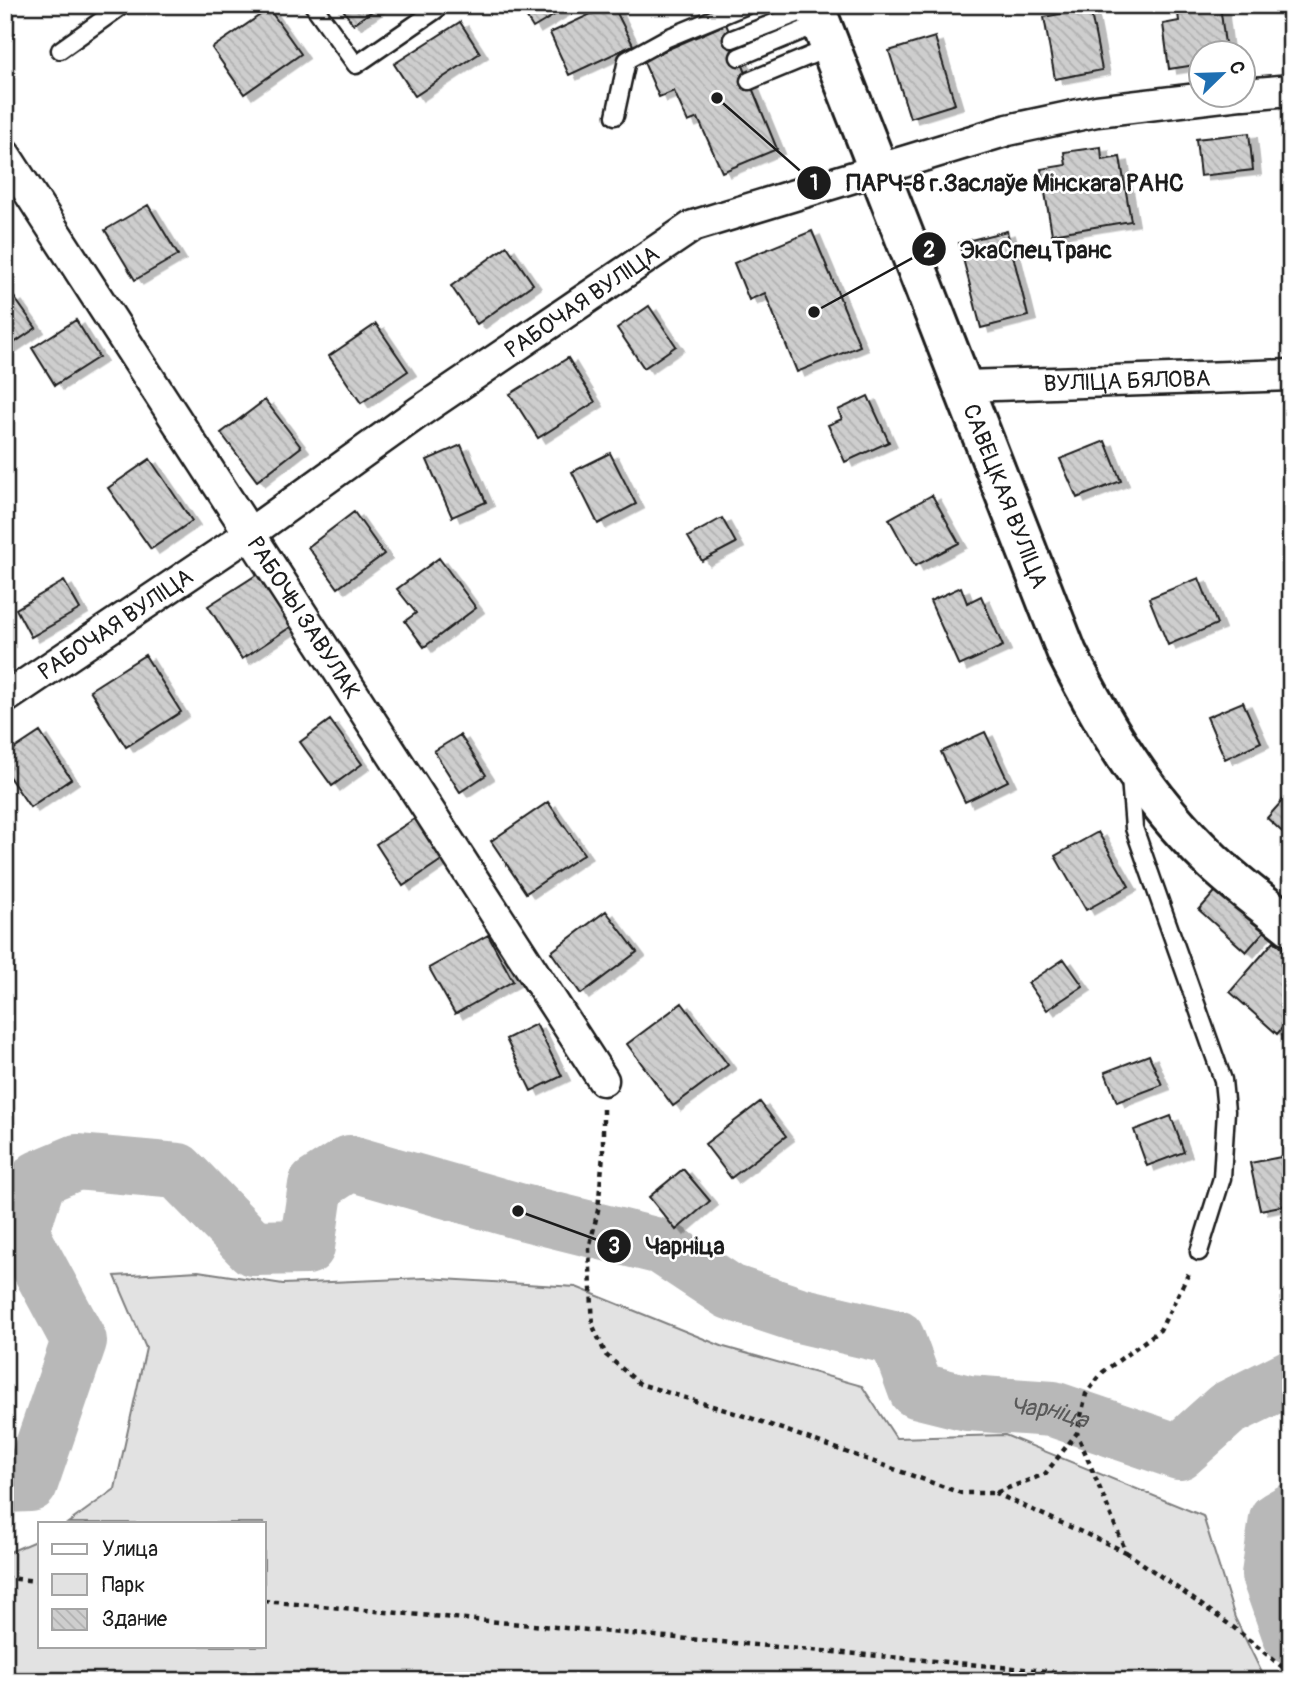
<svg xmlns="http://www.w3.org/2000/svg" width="1296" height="1686" viewBox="0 0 1296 1686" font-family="Pangolin,sans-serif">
<defs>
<pattern id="building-back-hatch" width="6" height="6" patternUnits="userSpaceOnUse" patternTransform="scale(1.75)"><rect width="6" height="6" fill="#cecece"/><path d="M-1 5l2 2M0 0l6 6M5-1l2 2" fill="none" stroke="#b0b0b0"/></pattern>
<filter id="shadow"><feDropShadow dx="8" dy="4.5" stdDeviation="0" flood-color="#0004"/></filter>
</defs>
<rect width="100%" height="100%" fill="#fff"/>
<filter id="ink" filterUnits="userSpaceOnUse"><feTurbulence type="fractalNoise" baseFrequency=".0143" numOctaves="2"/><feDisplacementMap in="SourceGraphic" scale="14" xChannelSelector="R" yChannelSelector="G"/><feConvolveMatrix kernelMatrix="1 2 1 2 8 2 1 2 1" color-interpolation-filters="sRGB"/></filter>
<g filter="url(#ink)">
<!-- green -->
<path fill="#e2e2e2" stroke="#7f7f7f" stroke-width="2" d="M198,1271L283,1284L426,1278L576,1287L724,1347L862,1386L896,1438L1005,1435L1203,1516L1235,1618L1266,1681H5V1554L40,1539V1646H264V1523H68L115,1489L146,1348L115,1276Z"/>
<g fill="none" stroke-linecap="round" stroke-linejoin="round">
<!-- river -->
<g stroke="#b8b8b8" stroke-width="56">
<path id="s1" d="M5,1485L30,1484L79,1341L21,1233L39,1178L77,1162L178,1171L253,1248L307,1247L316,1185L350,1163L518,1211L662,1247L730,1292L799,1315L897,1338L916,1390L968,1403L1053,1409L1179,1452L1227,1409L1291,1377"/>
<path d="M1291,1511L1277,1519L1269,1575L1291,1637"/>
</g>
</g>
<!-- building -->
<path fill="url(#building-back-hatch)" stroke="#1c1c1c" stroke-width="2" filter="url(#shadow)" d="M340,5H381L353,24Z
M519,5H571L533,28Z
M610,5H613L633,45L569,75L550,33Z
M1177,5H1220L1226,52H1202V64L1169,69L1163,24L1179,21Z
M1090,8L1102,70L1055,79L1044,17Z
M269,9L301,54L244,94L212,48Z
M460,22L480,53L415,96L394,64Z
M726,24L777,149L722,172L698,118L688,122L674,91L659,97L643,60Z
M935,37L955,104L910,118L889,51Z
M1249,133L1253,170L1200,176L1196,139Z
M1101,147L1102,160L1120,157L1131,221L1052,234L1041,169L1066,165L1064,152Z
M148,205L178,255L135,280L105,230Z
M812,231L860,346L797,372L765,293L749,300L734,263Z
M1007,231L1028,316L981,328L959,243Z
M507,246L533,284L477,324L451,286Z
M14,297L36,328L5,349V303Z
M649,306L676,346L644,368L617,328Z
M76,320L99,357L55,385L32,348Z
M376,324L408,371L361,403L329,356Z
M568,358L595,402L538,438L510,394Z
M868,396L889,442L845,462L828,425L842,419L838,410Z
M265,400L301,447L257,481L221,433Z
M1105,441L1121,481L1077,498L1060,459Z
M461,445L486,502L452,517L427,460Z
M610,453L636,504L598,524L572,472Z
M150,459L192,521L151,549L108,488Z
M932,495L959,543L915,566L889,519Z
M354,512L384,554L338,588L308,547Z
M722,518L736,543L702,561L688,537Z
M439,558L476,608L424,647L405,621L416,613L397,589Z
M258,574L292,626L242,659L208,606Z
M1199,578L1217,624L1168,645L1149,598Z
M64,581L80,609L31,637L16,609Z
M961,587L967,603L981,596L1003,646L959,666L930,601Z
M145,655L181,712L126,747L90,690Z
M1243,702L1261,742L1225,759L1207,717Z
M330,720L362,764L332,786L300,742Z
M40,732L71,779L30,807L5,771V755Z
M985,732L1008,781L965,802L941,752Z
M460,735L486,775L460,792L434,751Z
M1290,792H1291V840L1267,818Z
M548,802L584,854L526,893L491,841Z
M416,818L443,859L403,886L376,844Z
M1098,832L1129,886L1086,910L1055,856Z
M1220,886L1267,928L1246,952L1199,910Z
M606,911L637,952L581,994L551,952Z
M488,935L513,981L455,1014L429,968Z
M1274,941L1291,956V1018L1277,1034L1230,992Z
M1064,959L1083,986L1047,1010L1028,983Z
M682,1003L728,1065L673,1106L627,1044Z
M536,1024L562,1076L531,1091L506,1039Z
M1149,1055L1162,1085L1117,1102L1105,1072Z
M760,1102L786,1136L731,1178L705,1144Z
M1171,1116L1184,1152L1147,1166L1134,1130Z
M1291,1155V1204L1260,1210L1250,1163Z
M683,1169L710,1201L676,1230L649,1197Z"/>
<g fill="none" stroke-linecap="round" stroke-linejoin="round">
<defs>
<path id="service" d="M313,5L356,65L436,10
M732,39L815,7
M60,50L123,5
M739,57L821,23
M749,81L831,47
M615,116L627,60L667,38L747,5
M1130,778L1134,828L1223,1080L1226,1111L1222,1178L1199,1252"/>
<g id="minor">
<path d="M1244,94L1291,90"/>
<path id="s2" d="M5,155L603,1080"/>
<path id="s3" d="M964,386L1291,375"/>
<path id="s4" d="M5,698L249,534L419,412L693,226L1008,130L1097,111L1240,94"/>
</g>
<g id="secondary">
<path id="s5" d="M814,5L1067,653C1105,728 1147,799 1209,858C1234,883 1264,904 1291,926"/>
</g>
</defs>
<!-- service casing -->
<use href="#service" stroke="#1c1c1c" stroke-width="21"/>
<!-- minor casing -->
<use href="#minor" stroke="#1c1c1c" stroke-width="35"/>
<!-- secondary casing -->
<use href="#secondary" stroke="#1c1c1c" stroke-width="44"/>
<!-- path -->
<path stroke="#1c1c1c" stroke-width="4.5" stroke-dasharray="5 5" stroke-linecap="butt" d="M603,1109V1154L598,1210L589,1249L593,1326L606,1355L640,1384L751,1418L961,1493H995L1045,1474L1077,1433L1086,1394L1103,1372L1160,1330L1190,1271
M995,1493L1126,1552L1077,1433
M1126,1552L1233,1627L1291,1674
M5,1578L40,1581
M264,1601L1158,1681"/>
<!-- service -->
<use href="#service" stroke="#fff" stroke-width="16"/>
<!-- minor -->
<use href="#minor" stroke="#fff" stroke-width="30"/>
<!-- secondary -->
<use href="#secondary" stroke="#fff" stroke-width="38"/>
</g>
</g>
<g text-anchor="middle" stroke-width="5" stroke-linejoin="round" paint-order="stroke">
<!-- street labels -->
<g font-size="23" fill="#1c1c1c" stroke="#fff">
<text dy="8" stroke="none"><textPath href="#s4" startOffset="700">РАБОЧАЯ ВУЛІЦА</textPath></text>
<text dy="8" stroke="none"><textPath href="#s3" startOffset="163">ВУЛІЦА БЯЛОВА</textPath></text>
<text dy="8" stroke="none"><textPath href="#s5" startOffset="527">САВЕЦКАЯ ВУЛІЦА</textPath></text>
<text dy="8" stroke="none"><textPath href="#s2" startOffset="551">РАБОЧЫ ЗАВУЛАК</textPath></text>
<text dy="8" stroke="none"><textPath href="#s4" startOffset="133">РАБОЧАЯ ВУЛІЦА</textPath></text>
</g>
<!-- water labels -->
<g font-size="24" font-style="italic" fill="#5a5a5a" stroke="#fff">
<text dy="8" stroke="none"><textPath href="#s1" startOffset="1533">Чарніца</textPath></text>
</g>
</g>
<!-- callouts -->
<path fill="none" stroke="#1c1c1c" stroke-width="2.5" d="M717 98L814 183M814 312L929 249M518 1211L614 1246"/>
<g fill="#1c1c1c" stroke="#fff" stroke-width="2.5">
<circle cx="717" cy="98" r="7"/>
<circle cx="814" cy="312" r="7"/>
<circle cx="518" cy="1211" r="7"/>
<circle cx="814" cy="183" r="18"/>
<circle cx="929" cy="249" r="18"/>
<circle cx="614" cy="1246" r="18"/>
</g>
<g font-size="21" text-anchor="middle" font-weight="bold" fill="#fff">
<text x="814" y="190">1</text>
<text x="929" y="257">2</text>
<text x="614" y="1253">3</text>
</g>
<g font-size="24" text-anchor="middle" font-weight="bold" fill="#1c1c1c" stroke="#fff" stroke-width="5" stroke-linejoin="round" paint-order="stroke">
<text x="1015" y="191">ПАРЧ-8 г.Заслаўе Мінскага РАНС</text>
<text x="1036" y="258">ЭкаСпецТранс</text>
<text x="685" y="1254">Чарніца</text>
</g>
<!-- margin -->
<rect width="1296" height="1686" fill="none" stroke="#fff" stroke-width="28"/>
<rect x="14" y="14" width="1268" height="1658" fill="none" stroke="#1c1c1c" stroke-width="2.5" filter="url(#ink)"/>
<!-- legend -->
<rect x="38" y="1522" width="228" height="126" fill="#ffffff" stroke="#a4a4a4" stroke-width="2"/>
<rect x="52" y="1544" width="35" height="10" fill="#ffffff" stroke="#a4a4a4" stroke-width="2"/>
<text x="102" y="1556" font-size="21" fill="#1c1c1c">Улица</text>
<rect x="52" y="1574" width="35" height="21" fill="#e2e2e2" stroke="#a4a4a4" stroke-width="2"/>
<text x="102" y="1592" font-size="21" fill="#1c1c1c">Парк</text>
<rect x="52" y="1609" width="35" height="21" fill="url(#building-back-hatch)" stroke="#a4a4a4" stroke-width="2"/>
<text x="102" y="1626" font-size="21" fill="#1c1c1c">Здание</text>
<!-- north arrow -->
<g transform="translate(1222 74) rotate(67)"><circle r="33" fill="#ffffff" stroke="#a4a4a4" stroke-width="2"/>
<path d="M0-5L12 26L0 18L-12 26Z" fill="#1f6fb2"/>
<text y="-10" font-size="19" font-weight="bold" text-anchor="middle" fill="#1c1c1c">С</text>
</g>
</svg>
